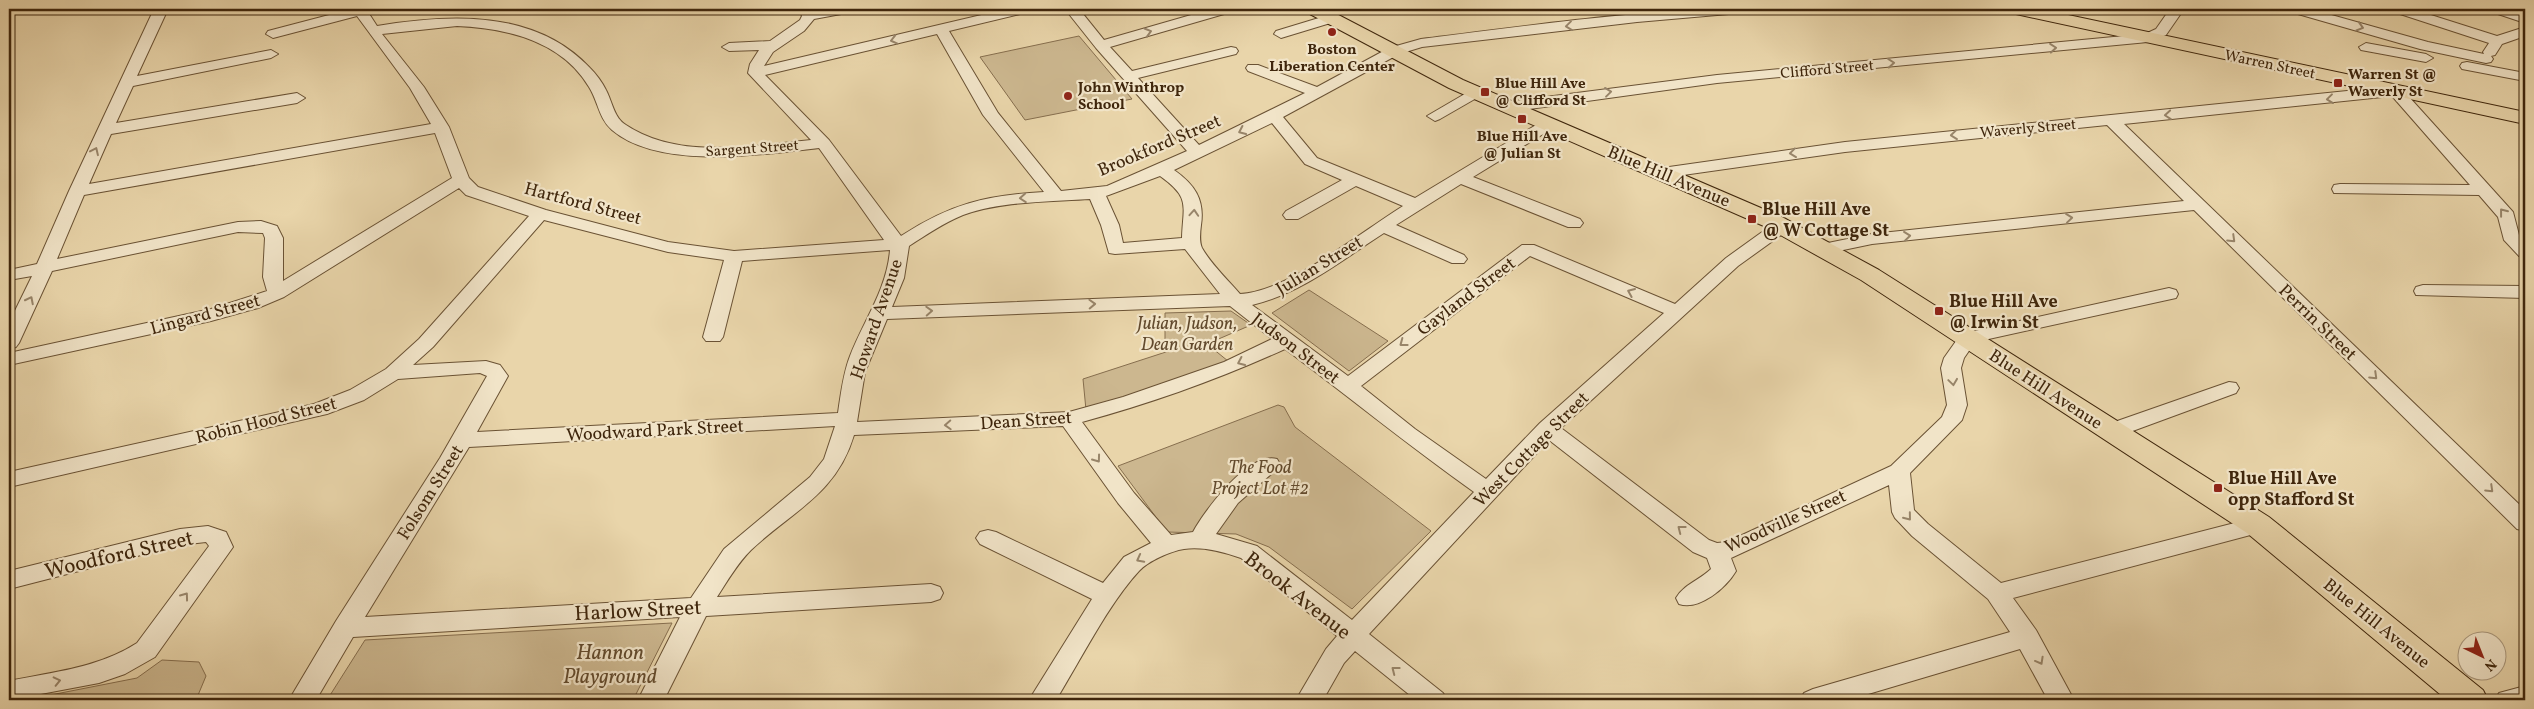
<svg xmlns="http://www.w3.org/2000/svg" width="2534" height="709" viewBox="0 0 2534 709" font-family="Vollkorn,serif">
<rect width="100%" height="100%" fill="#e9d5aa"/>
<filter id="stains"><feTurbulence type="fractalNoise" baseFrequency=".004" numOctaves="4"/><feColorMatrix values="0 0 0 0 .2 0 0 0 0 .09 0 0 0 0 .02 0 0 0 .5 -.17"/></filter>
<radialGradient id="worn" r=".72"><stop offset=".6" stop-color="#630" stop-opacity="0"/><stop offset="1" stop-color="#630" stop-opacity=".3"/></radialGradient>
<!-- green -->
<path fill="#ccb78f" stroke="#866e4e" d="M1079,36L1132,99L1025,120L980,57Z
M1309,290L1388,341L1349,371L1272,313Z
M1231,311L1251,325L1207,344L1228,361L1086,410L1083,379L1172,350L1165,345V313Z
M1278,405L1284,407L1295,427L1431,531L1352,609L1269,547L1236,534L1167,532L1118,466Z
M672,623L633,700H327L365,640Z
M162,660L199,662L206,676L196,700H25L137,678Z"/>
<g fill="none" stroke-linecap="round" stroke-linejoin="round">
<defs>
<path id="minor" d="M154,9H168L137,76L271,50L278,54L271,58L133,86L116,123L297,93L305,98L297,103L111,134L89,184L431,124L410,88L357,16L273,38L266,34L268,31L352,9H366L377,26C449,14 535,9 590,68C596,74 602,82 606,90C612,101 614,118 626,125C679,160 751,146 811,140L748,73L750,64L759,50L729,51L722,47L729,43L770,41L800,20L802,16L799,9H813L814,11L854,9L852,12L814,19L804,31L773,52L764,66L1007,9H1030L1028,12L949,31L998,113L1061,191L1107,186L1187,151L1096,48L1065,9H1079L1104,40L1212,9H1233L1231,12L1110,47L1132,71L1231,47L1236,48L1238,51L1236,54L1138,78L1199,145L1305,93L1248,71L1246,68L1248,65H1258L1317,87L1389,48L1421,39C1529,26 1638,9 1747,9L1740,13L1637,22L1422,47L1399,54L1283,117L1317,158L1415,198L1541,122H1553L1555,125L1553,128L1473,177L1580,219L1583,223L1580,227H1568L1461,184L1396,225L1464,255L1467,259L1464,263H1452L1384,233C1342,260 1302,293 1252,305L1348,376L1522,245H1534L1675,304L1726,258L1776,222H1788L1791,226L1788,230L1738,266L1561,428L1709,540L1717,543L1727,542L1891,466L1942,417L1947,405L1941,368L1944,358L1961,334L2169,288L2176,290L2178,294L2176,298L1975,342L1964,358L1961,368L1967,405L1962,420L1910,473L1914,510L1928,524L2001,583L2258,517L2266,519L2270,525L2266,531L2258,533L2013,598L2036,630L2074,700H2048L2020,649L1848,700H1800L1804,693L1813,689L2010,632L1988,599L1912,536L1895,518L1892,512L1889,485L1731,558L1736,571C1726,588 1699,611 1679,604L1676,598C1683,585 1701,579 1711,569L1707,558L1693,552L1549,440L1369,634L1443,693L1447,700H1416L1355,651L1344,663L1323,700H1296L1326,649L1337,636L1241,558C1224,552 1202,546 1184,549C1171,551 1148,561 1139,571C1109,603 1080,661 1056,700H1029L1092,599L980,544L976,538L980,532L988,530L996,532L1103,583L1124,557L1151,543L1118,503L1063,426L854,435C836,495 792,511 751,550C737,564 728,580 717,597L931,584L940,587L943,593L940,599L931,602L706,616L664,700H638L680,617L353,637L316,700H289L336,621L440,458L487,376L480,373L398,379L364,400L327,414L9,487V472L275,413L314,404L350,390L386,369L419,339L529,216L466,195L459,188L284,297L258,308L211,321L9,365V353L211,309L267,291L263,277L265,238L263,233L238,232L52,271L19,343L16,347L9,349V323L32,276L9,280V270L37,264L69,191ZM457,26C506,28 562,41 589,87C598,101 599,119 612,130C659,170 762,155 819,148L884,240L734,251L668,242L546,210L478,187L469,178L449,127L424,87L382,34ZM937,34L983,115L1044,192C986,195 950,204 901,236L829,140L765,75ZM1272,123L1305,164L1342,180L1286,211L1283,215L1286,219H1298L1356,186L1403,206C1361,232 1288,292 1240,294C1228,280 1211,264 1202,248C1199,241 1200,233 1201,225C1205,199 1194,184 1174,170ZM435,133L452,178L283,281V238L277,226L261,221L238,222L57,259L84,195ZM1160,176C1191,198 1183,205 1182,238L1123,243L1119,225L1106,196ZM1090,199L1101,225L1109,253L1115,254L1185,249L1220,294L892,307L904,278L909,246C926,235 943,223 963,215C1003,201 1048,202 1090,199ZM544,220L668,252L724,260L703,337L706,341H720L723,337L742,261L890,250C887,289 864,320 850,356C843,374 841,393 838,413L477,432L508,376L500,365L486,361L413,365L433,347ZM1530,256L1664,313L1540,423L1486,479L1415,429L1361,386ZM1230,306L1272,339L1224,362L1123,397L1069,412L857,422L865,372L887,319ZM1285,349C1348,396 1409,446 1474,492L1352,620L1257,546L1216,534L1238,503L1277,469L1280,464L1277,459C1249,451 1205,510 1193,532L1171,535L1134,493L1082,422C1152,403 1219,379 1285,349ZM835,426L824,459L810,477L724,549L691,598L365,617L469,447Z
M2170,9H2184L2166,35L2148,42L1717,83L1507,112L1499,107L1507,102L1717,75L2145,34L2156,29Z
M2289,9H2310L2428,42L2484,54L2483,52L2489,43L2394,12L2392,9H2412L2497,36L2525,27V36L2502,44L2495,55L2491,56L2493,59L2491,62L2486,63L2420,49L2291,12Z
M2490,9H2509L2525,14V23L2492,12Z
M1332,14L1337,15L1339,18L1337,21L1281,38L1274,34L1276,31Z
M2366,43L2426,54L2433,58L2426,62L2361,50L2359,47Z
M2467,62L2525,73V81L2462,69L2460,66L2462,63Z
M2396,86L2401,88L2513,212L2519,235L2525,242V257L2519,256L2504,240L2498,217L2479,195L2334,193L2332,189L2334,185L2340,184L2470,185L2392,96L2124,124L2525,510V531L2517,529L2194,210L1872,244L1824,254L1818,253L1815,249L1818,245L1872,234L2184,201L2107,125L1845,152L1662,178L1654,173L1662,168L1845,142Z
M1475,88L1483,93L1480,96L1440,119L1435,121L1427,116Z
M2423,285L2525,286V298L2416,295L2414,291L2416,287Z
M2229,382L2236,383L2239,388L2236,393L2119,436L2111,438L2103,436L2100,431L2103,426Z
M208,526L226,532L233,547L155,657L125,674L99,683L9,700V681C53,672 98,668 137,643L209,546L206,542L180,545L9,589V571L180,529Z
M2525,686V700H2495L2499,693Z"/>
<path id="major" d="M1305,9H1327L1463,80L1782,217L1879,270L2269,517L2483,690L2488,700H2447L2247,533L1861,280L1766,227L1449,88L1308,13Z
M2007,9H2040L2525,112V124L2016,14L2010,13Z"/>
</defs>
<!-- minor casing -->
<use href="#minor" stroke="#6a5234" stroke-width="2"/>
<!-- major casing -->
<use href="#major" stroke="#3f260c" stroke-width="2"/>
<!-- minor -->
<use href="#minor" fill="#f1e4c8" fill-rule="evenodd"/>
<!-- major -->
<use href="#major" fill="#e9d5aa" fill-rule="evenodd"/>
</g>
<!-- one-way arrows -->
<defs><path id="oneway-chevron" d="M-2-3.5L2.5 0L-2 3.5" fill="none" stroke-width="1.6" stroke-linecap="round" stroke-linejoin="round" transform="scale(1.25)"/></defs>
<g stroke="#98856a">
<use href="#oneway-chevron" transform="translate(1569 26) rotate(173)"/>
<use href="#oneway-chevron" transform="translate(2360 27) rotate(17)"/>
<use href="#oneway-chevron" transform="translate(1148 32) rotate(-16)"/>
<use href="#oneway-chevron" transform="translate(894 40) rotate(166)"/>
<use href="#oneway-chevron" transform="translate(2053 48) rotate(-5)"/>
<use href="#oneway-chevron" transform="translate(1891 63) rotate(-5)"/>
<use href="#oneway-chevron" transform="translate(1608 92) rotate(-7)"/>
<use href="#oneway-chevron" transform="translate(2330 99) rotate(173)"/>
<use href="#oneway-chevron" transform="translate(2168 115) rotate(175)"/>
<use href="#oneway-chevron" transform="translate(1242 131) rotate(155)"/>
<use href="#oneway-chevron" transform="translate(1954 135) rotate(174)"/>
<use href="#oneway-chevron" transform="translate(95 151) rotate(-65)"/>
<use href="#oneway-chevron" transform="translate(1793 153) rotate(173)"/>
<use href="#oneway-chevron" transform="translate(1023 198) rotate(176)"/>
<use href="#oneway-chevron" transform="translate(2503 212) rotate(-128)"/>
<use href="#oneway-chevron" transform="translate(1194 213) rotate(-86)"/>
<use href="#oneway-chevron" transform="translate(2069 218) rotate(-6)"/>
<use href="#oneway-chevron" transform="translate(1907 236) rotate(-6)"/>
<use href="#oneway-chevron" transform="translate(2232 239) rotate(44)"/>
<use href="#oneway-chevron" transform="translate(1631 292) rotate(-157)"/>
<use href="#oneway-chevron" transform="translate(30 300) rotate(-63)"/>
<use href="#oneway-chevron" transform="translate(1092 304) rotate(-2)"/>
<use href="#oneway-chevron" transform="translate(929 311) rotate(-3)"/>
<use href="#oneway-chevron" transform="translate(1403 343) rotate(143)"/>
<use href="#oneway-chevron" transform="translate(1241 362) rotate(155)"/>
<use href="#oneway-chevron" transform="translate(2374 376) rotate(44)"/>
<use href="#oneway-chevron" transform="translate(1953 382) rotate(82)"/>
<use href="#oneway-chevron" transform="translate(948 425) rotate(177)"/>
<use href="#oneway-chevron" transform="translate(1097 459) rotate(54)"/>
<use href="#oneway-chevron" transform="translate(2490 489) rotate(44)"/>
<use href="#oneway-chevron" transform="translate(1908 517) rotate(51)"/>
<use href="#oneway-chevron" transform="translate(1681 529) rotate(-142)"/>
<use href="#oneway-chevron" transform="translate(1140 559) rotate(152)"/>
<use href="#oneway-chevron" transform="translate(185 596) rotate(-54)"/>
<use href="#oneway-chevron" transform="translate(2040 661) rotate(61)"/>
<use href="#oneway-chevron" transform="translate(1395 670) rotate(-142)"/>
<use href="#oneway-chevron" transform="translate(57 681) rotate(-13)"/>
</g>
<!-- markers -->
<g fill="#8f2418" stroke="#f1e4c8" stroke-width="2">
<circle cx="1332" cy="32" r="5"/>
<rect x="2333" y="78" width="10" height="10" rx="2.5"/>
<rect x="1480" y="87" width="10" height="10" rx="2.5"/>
<circle cx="1068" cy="96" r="5"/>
<rect x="1517" y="114" width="10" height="10" rx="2.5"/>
<rect x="1747" y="214" width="10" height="10" rx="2.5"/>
<rect x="1934" y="306" width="10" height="10" rx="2.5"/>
<rect x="2213" y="483" width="10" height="10" rx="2.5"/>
</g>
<g text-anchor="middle" stroke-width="4.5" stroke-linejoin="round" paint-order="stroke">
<!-- far-poi labels -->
<g font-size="15" font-weight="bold" fill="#3f260c" stroke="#f1e4c8" text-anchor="start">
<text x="1332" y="54" text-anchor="middle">Boston<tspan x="1332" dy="17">Liberation Center</tspan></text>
<text x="2348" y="79">Warren St @<tspan x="2348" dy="17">Waverly St</tspan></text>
<text x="1495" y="88">Blue Hill Ave<tspan x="1495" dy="17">@ Clifford St</tspan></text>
<text x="1078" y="92">John Winthrop<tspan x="1078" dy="17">School</tspan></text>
<text x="1522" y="141" text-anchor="middle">Blue Hill Ave<tspan x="1522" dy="17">@ Julian St</tspan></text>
</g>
<!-- far-street labels -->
<g font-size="15" fill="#3f260c" stroke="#f1e4c8">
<text transform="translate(2270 64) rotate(12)" y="5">Warren Street</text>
<text transform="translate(1827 69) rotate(-5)" y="5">Clifford Street</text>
<text transform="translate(2028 128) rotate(-5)" y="5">Waverly Street</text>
<text transform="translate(752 148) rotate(-4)" y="5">Sargent Street</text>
</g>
<!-- street labels -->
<g font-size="18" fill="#3f260c" stroke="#f1e4c8">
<text transform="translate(1159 145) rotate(-23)" y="6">Brookford Street</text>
<text transform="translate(1669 176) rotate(23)" y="6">Blue Hill Avenue</text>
<text transform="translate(583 203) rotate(15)" y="6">Hartford Street</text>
<text transform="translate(1319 265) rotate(-31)" y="6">Julian Street</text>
<text transform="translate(1466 296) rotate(-37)" y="6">Gayland Street</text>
<text transform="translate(205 314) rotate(-15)" y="6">Lingard Street</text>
<text transform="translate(876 319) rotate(-71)" y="6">Howard Avenue</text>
<text transform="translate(2318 322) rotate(44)" y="6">Perrin Street</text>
<text transform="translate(1296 348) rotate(37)" y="6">Judson Street</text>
<text transform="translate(2046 389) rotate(33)" y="6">Blue Hill Avenue</text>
<text transform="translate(266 420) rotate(-14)" y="6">Robin Hood Street</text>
<text transform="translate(1026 420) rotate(-4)" y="6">Dean Street</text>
<text transform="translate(655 430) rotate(-3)" y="6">Woodward Park Street</text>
<text transform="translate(1531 449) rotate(-45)" y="6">West Cottage Street</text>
<text transform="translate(430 492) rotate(-58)" y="6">Folsom Street</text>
<text transform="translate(1785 521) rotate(-24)" y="6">Woodville Street</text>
<text transform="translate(2377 623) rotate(39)" y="6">Blue Hill Avenue</text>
</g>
<!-- poi labels -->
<g font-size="18" font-weight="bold" fill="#3f260c" stroke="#f1e4c8" text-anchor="start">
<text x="1762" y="215">Blue Hill Ave<tspan x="1762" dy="21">@ W Cottage St</tspan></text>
<text x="1949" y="307">Blue Hill Ave<tspan x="1949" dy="21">@ Irwin St</tspan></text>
<text x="2228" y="484">Blue Hill Ave<tspan x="2228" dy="21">opp Stafford St</tspan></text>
</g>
<!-- park labels -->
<g font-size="18" font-style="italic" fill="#624a2d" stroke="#f1e4c8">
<text x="1187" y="329">Julian, Judson,<tspan x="1187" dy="21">Dean Garden</tspan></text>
<text x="1260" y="473">The Food<tspan x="1260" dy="21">Project Lot #2</tspan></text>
</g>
<!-- near-street labels -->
<g font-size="21" fill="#3f260c" stroke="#f1e4c8">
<text transform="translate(119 554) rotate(-13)" y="7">Woodford Street</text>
<text transform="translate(1298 595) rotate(38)" y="7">Brook Avenue</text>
<text transform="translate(638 610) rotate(-3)" y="7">Harlow Street</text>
</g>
<!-- near-park labels -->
<g font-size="21" font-style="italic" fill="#624a2d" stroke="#f1e4c8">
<text x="610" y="659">Hannon<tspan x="610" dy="24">Playground</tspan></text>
</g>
</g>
<!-- margin -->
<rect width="2534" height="709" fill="none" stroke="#e9d5aa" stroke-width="30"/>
<rect x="10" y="10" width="2514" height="689" fill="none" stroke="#3f260c" stroke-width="2.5"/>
<rect x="15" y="15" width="2504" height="679" fill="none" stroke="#3f260c"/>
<!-- north arrow -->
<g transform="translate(2482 656) rotate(137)"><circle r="24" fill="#f1e4c8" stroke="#aa987d"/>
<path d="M0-4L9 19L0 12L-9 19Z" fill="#8f2418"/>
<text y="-8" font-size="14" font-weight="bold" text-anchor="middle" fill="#3f260c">N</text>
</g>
<rect width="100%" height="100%" filter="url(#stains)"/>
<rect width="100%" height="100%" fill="url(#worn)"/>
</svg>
